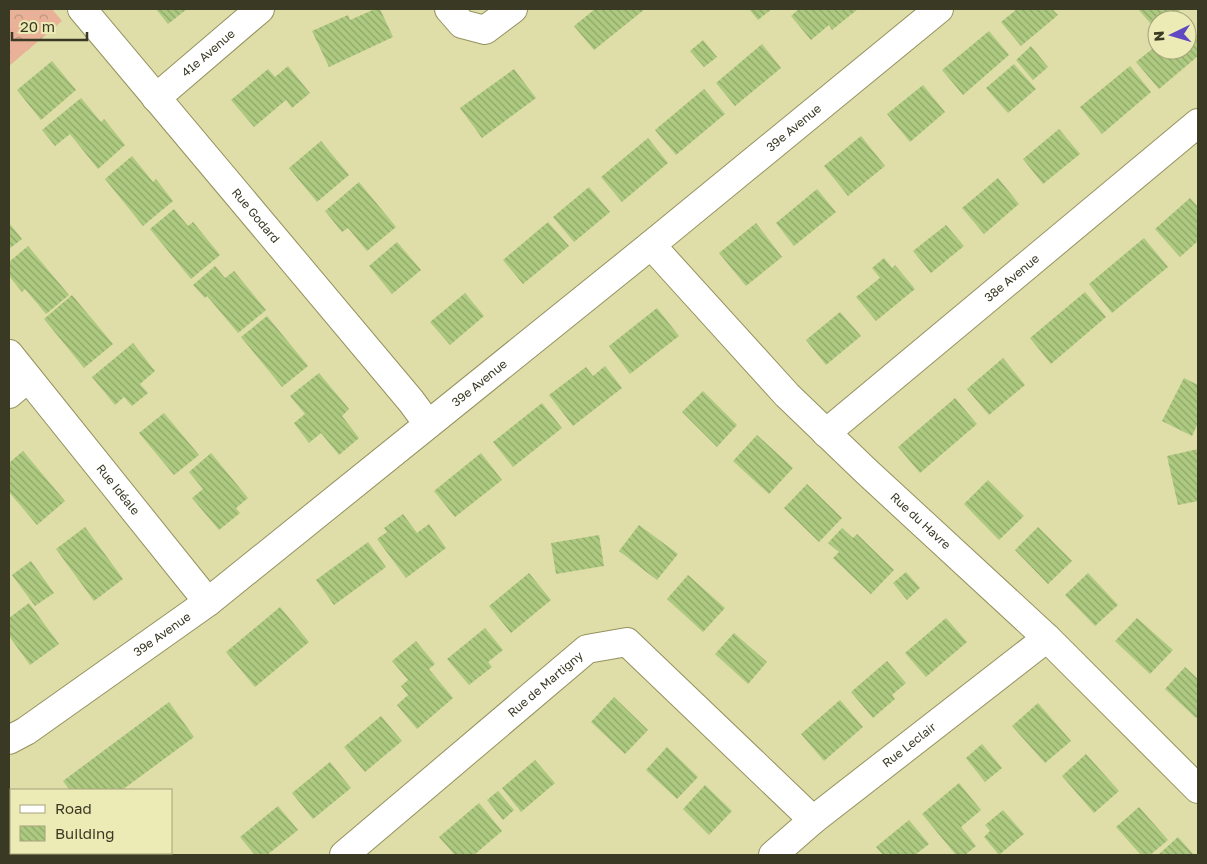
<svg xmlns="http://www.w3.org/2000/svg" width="1207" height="864" viewBox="0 0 1207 864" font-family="'Golos Text',sans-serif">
<defs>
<pattern id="park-crowns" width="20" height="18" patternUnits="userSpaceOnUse" patternTransform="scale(1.25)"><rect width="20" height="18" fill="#e9b298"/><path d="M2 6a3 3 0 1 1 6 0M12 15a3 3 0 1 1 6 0" fill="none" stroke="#be927c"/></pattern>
<pattern id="building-back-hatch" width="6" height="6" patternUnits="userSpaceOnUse" patternTransform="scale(1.25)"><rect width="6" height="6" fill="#adca80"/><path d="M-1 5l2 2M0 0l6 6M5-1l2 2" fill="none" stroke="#8ea569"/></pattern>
</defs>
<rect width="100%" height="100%" fill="#dfdda8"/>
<!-- park -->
<path fill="url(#park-crowns)" d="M9,9H52L62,21L9,66Z"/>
<!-- building -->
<path fill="url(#building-back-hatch)" d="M156,9H187L168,24Z
M375,9H380L393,37L329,67L312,31L348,15L350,20Z
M595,9H645L594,50L574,26Z
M749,9H772L758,20Z
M799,9H858L832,30L829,25L811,40L791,16Z
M1017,9H1052L1058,15L1021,46L1001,22Z
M1138,9H1179L1180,10L1168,20H1157V31Z
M1187,23L1198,37V56L1159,89L1136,62L1157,45V50H1187Z
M989,31L1009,55L963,95L942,70Z
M703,40L717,57L704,67L690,51Z
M762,44L781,68L735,106L716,83Z
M1031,46L1048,67L1033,80L1016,60Z
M52,61L76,90L41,120L17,90Z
M1014,64L1036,89L1008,113L986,88Z
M288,66L310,93L292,108L286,100L254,127L231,100L268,69L275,77Z
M1130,66L1151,92L1102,134L1080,107Z
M514,69L536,98L482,138L460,108Z
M923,85L945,112L910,142L887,114Z
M704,89L725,114L676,155L655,130Z
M81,98L101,122L104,119L125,145L98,169L70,134L55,146L42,130Z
M1059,129L1080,154L1043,184L1023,159Z
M861,136L885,166L848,196L824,166Z
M648,138L668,163L622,202L601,177Z
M321,141L349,175L317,202L289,168Z
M132,156L153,182L156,179L173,201L143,226L105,179Z
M998,178L1019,204L984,234L962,208Z
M359,182L396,227L367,251L348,228L342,232L325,211Z
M589,187L610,212L574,242L553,217Z
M817,189L836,212L794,246L776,223Z
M1190,198L1198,207V241L1180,257L1155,229Z
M174,209L188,226L193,222L220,255L191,279L150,229Z
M548,222L569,246L523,284L503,260Z
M9,223L22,239L9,249Z
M756,223L782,257L746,286L719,253Z
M946,225L964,246L931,273L913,251Z
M1144,238L1168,267L1112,313L1089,284Z
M397,242L421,270L392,294L369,266Z
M28,246L69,295L46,314L25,289L22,292L9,276V262Z
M884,258L892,268L895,265L915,289L876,321L856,297L880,278L872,268Z
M215,266L225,278L234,271L266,310L238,333L207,296L205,298L193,285Z
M1085,292L1106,317L1051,364L1030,338Z
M465,293L484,316L450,345L430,322Z
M72,295L113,344L84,368L44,319Z
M657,308L679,336L630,374L609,346Z
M840,312L861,336L826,365L806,340Z
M267,316L308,366L282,387L241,337Z
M133,343L155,371L140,384L148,393L132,406L124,397L115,405L92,377Z
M1003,358L1025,385L989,415L967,389Z
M605,366L622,388L573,426L549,395L586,367L593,376Z
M319,373L349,409L342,416L359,438L339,455L321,433L309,443L294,423L305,414L290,396Z
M1184,378L1198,385V423L1192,436L1162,421Z
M703,391L737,425L717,447L682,412Z
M955,398L977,424L920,473L898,447Z
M542,403L562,428L513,467L493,442Z
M164,413L199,455L174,475L139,433Z
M757,435L793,468L769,494L733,461Z
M1198,449V501L1178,505L1167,456Z
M23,451L65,501L37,525L9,492V463Z
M211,453L248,498L236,508L240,513L219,530L192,498L203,489L189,472Z
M481,453L502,480L455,517L434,491Z
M988,480L1024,516L999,540L964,504Z
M807,484L842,518L819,542L784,508Z
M403,514L417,533L429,524L446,548L406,578L377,539L387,532L384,528Z
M639,525L678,554L657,580L619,551Z
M85,527L123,579L94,601L56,549Z
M1038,527L1072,561L1048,584L1015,550Z
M842,528L853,538L857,534L894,570L871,594L833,558L839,552L828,543Z
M599,535L604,566L556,574L551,543Z
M368,542L386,567L334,605L316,580Z
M31,561L54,593L35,606L12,575Z
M906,572L920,588L907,600L893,583Z
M529,573L551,600L511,633L489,606Z
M1088,573L1118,605L1095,626L1065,595Z
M688,575L725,608L703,632L667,599Z
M29,603L59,644L30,665L9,636V618Z
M280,607L309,642L255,687L226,652Z
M946,618L967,642L926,677L905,653Z
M1137,618L1173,650L1150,674L1115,641Z
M485,628L503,650L488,662L492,667L469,685L447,659Z
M734,633L767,662L748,684L715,654Z
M416,641L435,664L429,669L453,698L417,729L397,705L408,695L401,686L408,680L392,661Z
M887,661L906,683L892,695L895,699L873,718L851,692Z
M1185,667L1198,679V716L1196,718L1165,689Z
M614,697L648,730L625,754L591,722Z
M840,700L863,727L824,761L801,734Z
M169,702L194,737L122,790H70L63,781Z
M1038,703L1071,741L1045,763L1012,726Z
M381,716L402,741L365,772L344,747Z
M982,744L1002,768L985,782L966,758Z
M667,747L698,777L677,799L646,770Z
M1086,754L1119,791L1094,813L1062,776Z
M535,760L555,783L521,812L502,788Z
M330,762L351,788L313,819L292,793Z
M959,783L981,810L961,827L976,846L965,855H956L922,814Z
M705,785L732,811L709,835L683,809Z
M498,791L514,810L503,820L487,800Z
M479,803L502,831L474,855H455L439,837Z
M278,806L298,830L267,855H255L240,837Z
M1139,807L1168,840L1150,855H1141L1116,827Z
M1003,810L1024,834L999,855L984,837L990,831L985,825Z
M11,812V851L9,852V813Z
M909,820L929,844L915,855H883L876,847Z
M1178,837L1194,855H1158Z"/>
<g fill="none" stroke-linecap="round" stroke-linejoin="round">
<defs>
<g id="minor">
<path id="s1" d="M82,9L411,401L428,424"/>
<path d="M449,9L462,24L485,30L513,9"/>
<path id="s2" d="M156,98L260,9"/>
<path id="s3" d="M651,245L787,395L866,471L1047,638L1198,789"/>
<path id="s4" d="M9,354L208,602"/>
<path d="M9,394L28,378"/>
<path id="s5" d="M826,433L1198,123"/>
<path id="s6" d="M9,740L26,731L208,602L651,245L939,9"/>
<path id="s7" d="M344,855L587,649L627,642L813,820"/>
<path id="s8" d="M773,855L813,820L1047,638"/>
</g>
</defs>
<!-- minor casing -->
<use href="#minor" stroke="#94925f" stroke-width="30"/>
<!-- minor -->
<use href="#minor" stroke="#fff" stroke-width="28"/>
</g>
<g text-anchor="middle" stroke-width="4" stroke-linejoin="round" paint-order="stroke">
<!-- street labels -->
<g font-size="12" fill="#3a3924" stroke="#ecebb5">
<text dy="4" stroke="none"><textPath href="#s2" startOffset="69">41e Avenue</textPath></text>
<text dy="4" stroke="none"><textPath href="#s6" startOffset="996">39e Avenue</textPath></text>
<text dy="4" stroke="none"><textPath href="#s1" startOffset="270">Rue Godard</textPath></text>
<text dy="4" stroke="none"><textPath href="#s5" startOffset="242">38e Avenue</textPath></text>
<text dy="4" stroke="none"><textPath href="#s6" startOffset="591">39e Avenue</textPath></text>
<text dy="4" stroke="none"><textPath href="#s4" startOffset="174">Rue Idéale</textPath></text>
<text dy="4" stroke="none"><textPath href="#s3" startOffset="386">Rue du Havre</textPath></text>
<text dy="4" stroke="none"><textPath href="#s6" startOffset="186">39e Avenue</textPath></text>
<text dy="4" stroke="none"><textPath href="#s7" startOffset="264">Rue de Martigny</textPath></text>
<text dy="4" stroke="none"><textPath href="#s8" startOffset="175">Rue Leclair</textPath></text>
</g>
</g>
<!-- border -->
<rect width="1207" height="864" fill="none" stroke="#3a3924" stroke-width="20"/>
<!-- legend -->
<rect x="10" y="789" width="162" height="65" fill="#ecebb5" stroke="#a5a47b"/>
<rect x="20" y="805" width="25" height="8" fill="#ffffff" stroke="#a5a47b"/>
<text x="55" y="814" font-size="15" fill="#3a3924">Road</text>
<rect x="20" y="826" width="25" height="15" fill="url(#building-back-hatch)" stroke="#a5a47b"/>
<text x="55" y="839" font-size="15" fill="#3a3924">Building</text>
<!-- north arrow -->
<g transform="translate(1172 35) rotate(265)"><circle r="24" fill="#ecebb5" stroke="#a5a47b"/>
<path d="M0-4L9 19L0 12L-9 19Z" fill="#5f48c1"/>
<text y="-8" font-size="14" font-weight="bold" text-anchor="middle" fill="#3a3924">N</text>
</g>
<!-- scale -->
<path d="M12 32v8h75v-8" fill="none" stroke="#3a3924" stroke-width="2.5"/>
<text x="20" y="32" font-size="15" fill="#3a3924" stroke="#ecebb5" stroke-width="4" paint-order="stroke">20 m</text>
</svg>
